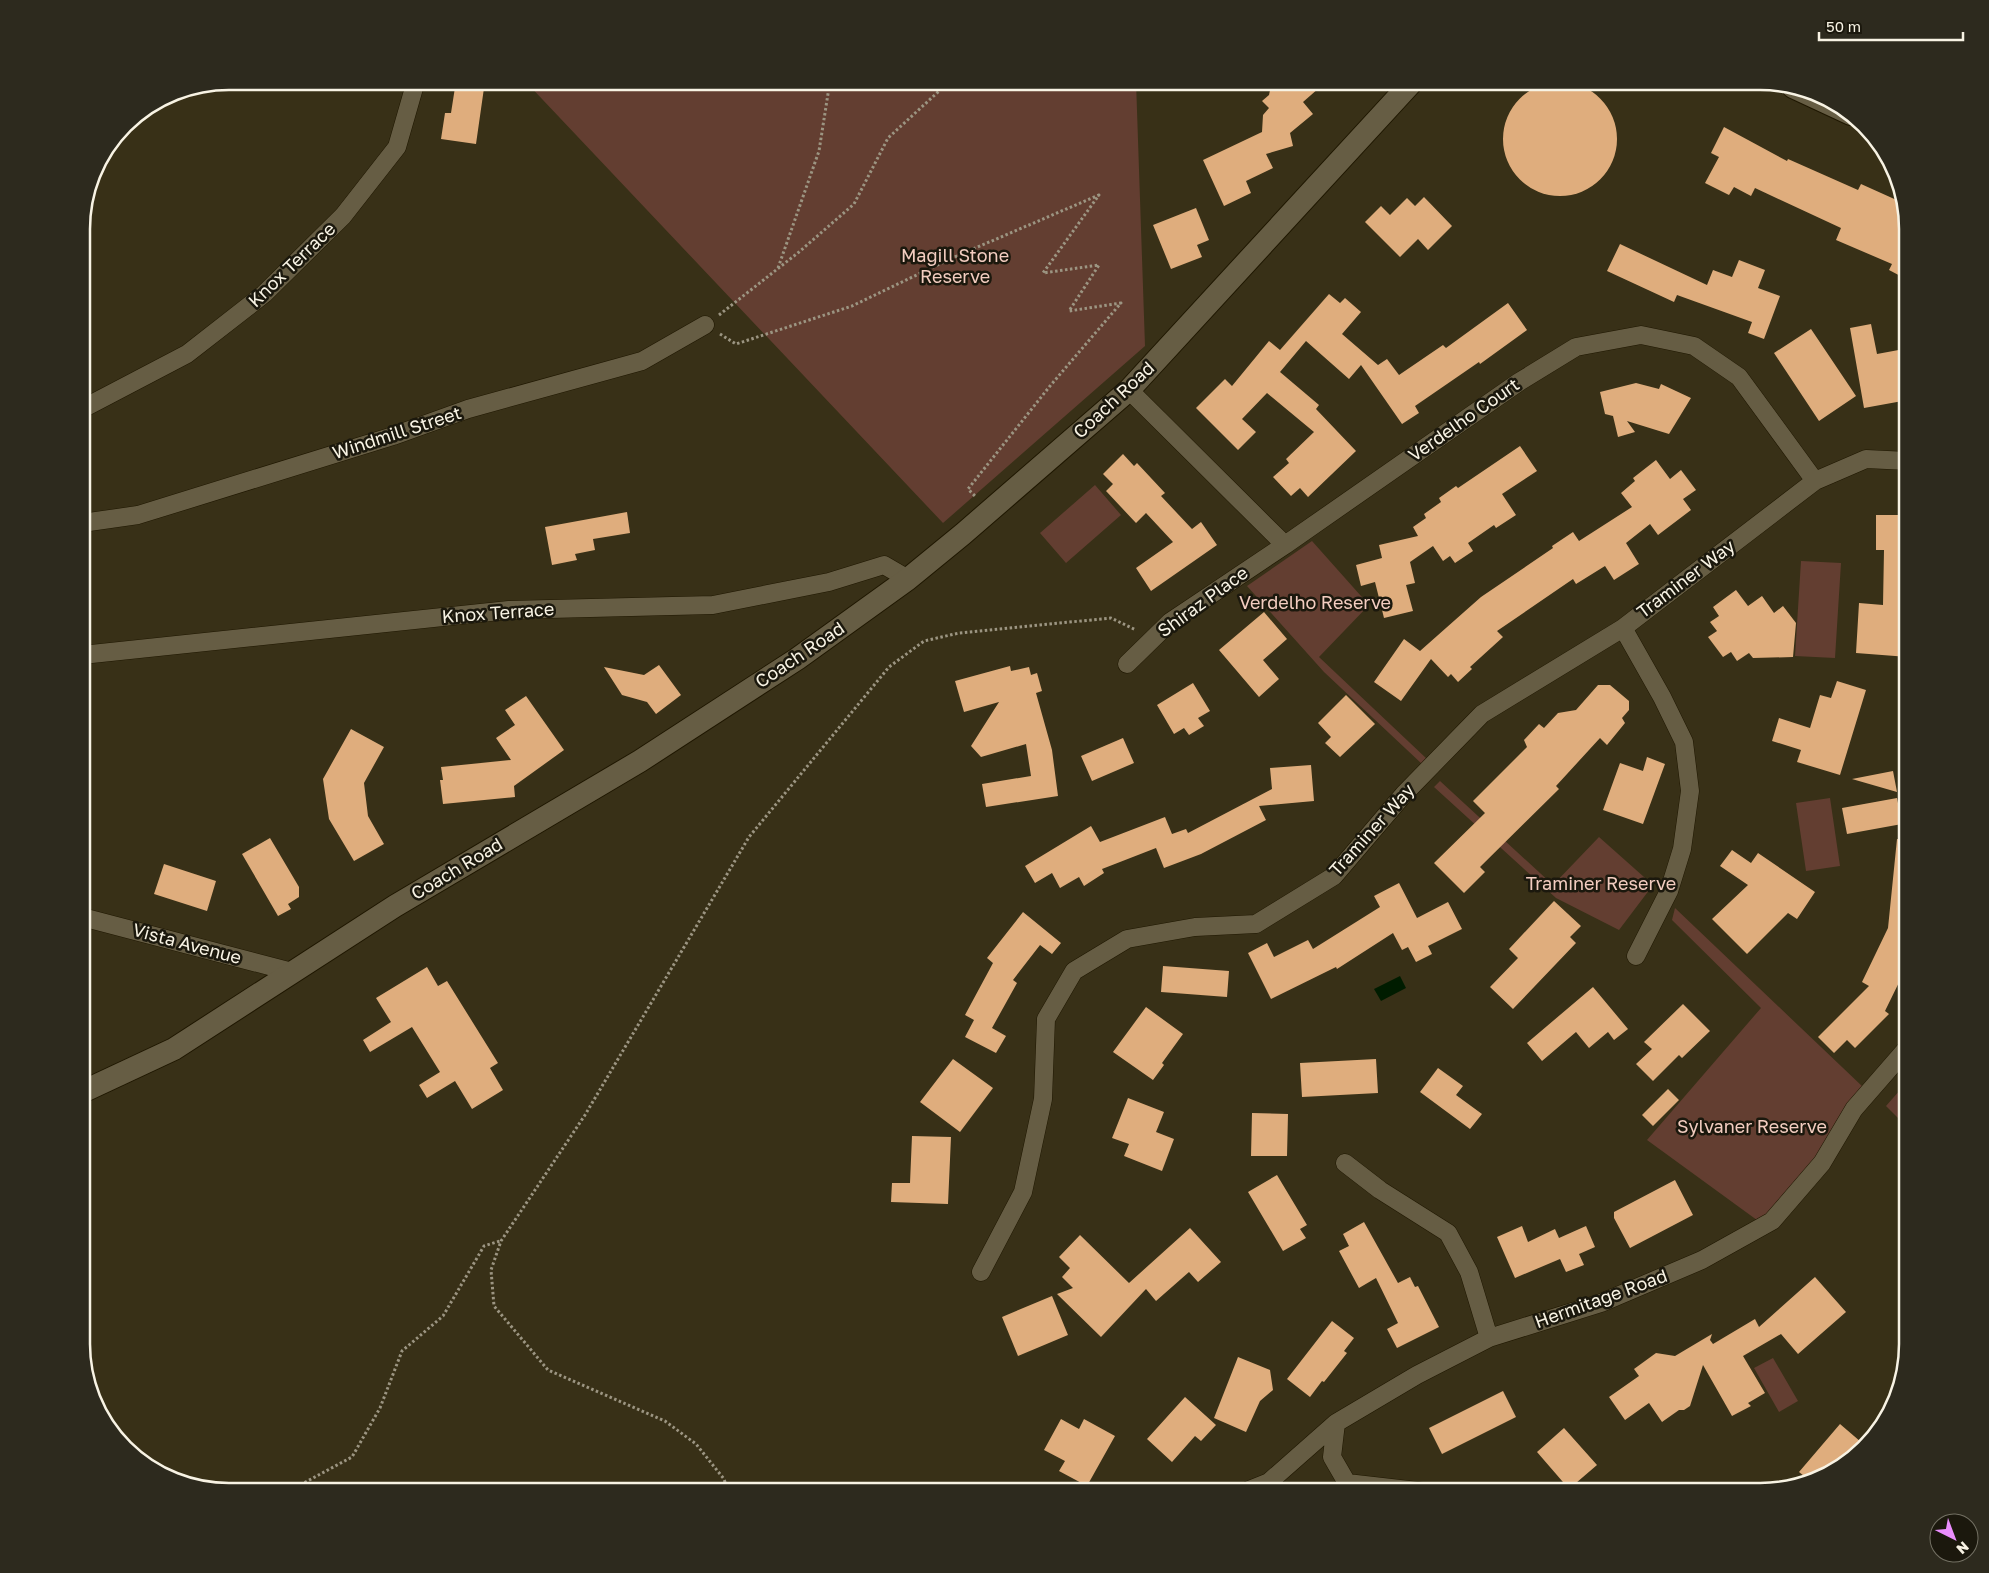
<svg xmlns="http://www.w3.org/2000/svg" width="1989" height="1573" viewBox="0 0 1989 1573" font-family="'Golos Text',sans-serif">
<rect width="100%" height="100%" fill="#383017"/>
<!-- green -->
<path fill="#633e31" d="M525,81H1136L1145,346L943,523Z
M1095,485L1121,515L1066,563L1040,533Z
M1312,541L1369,605L1319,657L1427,759L1422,764L1324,672L1247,586Z
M1801,561L1841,563L1835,658L1795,656Z
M1440,781L1553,885L1599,837L1653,885L1619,930L1556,898L1434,787Z
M1830,798L1840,866L1806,871L1796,803Z
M1675,908L1863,1087L1801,1184L1761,1223L1647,1140L1761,1008L1672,920Z
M1908,1081V1128L1886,1106Z
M1773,1358L1798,1401L1779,1412L1754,1368Z"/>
<!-- water -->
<path fill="#001c00" d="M1400,976L1406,988L1381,1001L1374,989Z"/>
<!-- building -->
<path fill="#dfad7d" d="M456,81H485L476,144L441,139L445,113H451Z
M1272,81H1327L1303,102L1313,114L1290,133L1293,146L1266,154L1273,168L1246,181L1251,193L1224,206L1203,160L1262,132L1263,115L1269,108L1262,101L1269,95Z
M1503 139a57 57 0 1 1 114 0a57 57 0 1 1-114 0Z
M1724,127L1787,161L1788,159L1858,190L1861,184L1901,202L1908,229V280L1889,270L1892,264L1836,240L1841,228L1755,188L1751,196L1734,187L1729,195L1705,183L1719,157L1711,153Z
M1424,197L1452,226L1428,250L1418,239L1400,257L1365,222L1381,206L1390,215L1407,198L1415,206Z
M1196,208L1209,240L1197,245L1202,257L1171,269L1153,225Z
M1620,244L1707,285L1713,270L1732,277L1739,260L1765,270L1758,288L1780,296L1764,339L1748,333L1752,322L1677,295L1674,302L1607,271Z
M1329,294L1340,303L1345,298L1361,312L1342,334L1378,365L1387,359L1399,375L1443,345L1446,348L1508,303L1527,330L1480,364L1479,362L1415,406L1419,413L1402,424L1361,365L1349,379L1306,341L1280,372L1319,405L1316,409L1356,451L1308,497L1300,488L1291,496L1273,477L1289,463L1286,459L1314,432L1267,393L1242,419L1256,432L1238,450L1196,408L1225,379L1232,386L1269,341L1280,350Z
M1871,324L1877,354L1904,349L1908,371V400L1864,408L1850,328Z
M1811,329L1856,396L1819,421L1774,353Z
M1636,383L1659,389L1661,384L1691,398L1669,434L1627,421L1635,432L1618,437L1613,416L1605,414L1600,392Z
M1520,446L1537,471L1502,494L1516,515L1496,528L1494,525L1468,543L1473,551L1455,563L1450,556L1443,561L1433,546L1410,562L1415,583L1406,585L1413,611L1384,618L1375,582L1361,586L1356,565L1382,558L1379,545L1418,536L1413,527L1426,518L1424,514L1441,502L1439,498L1456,486L1458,488Z
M1123,454L1134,466L1137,463L1165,493L1161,496L1192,529L1201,522L1217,545L1151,591L1136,568L1173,542L1146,513L1136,523L1106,491L1113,484L1103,474Z
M1656,460L1670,479L1681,470L1696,490L1683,499L1691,510L1658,535L1650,524L1626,543L1639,564L1614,580L1605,566L1576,584L1573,579L1497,631L1503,637L1470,667L1472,669L1458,682L1451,674L1448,677L1431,659L1401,701L1374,682L1404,639L1420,651L1481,597L1553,548L1552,546L1573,532L1579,541L1632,507L1621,493L1635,481L1633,478Z
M627,512L630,533L593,539L595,550L575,554L577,560L552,565L545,527Z
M1876,515H1908V657L1856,653L1859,603L1883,605L1884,550H1876Z
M1736,590L1748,606L1762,596L1774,613L1783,606L1796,623L1793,657L1753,658L1749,653L1737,661L1731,652L1723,657L1708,637L1717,631L1710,622L1719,616L1713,607Z
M1264,612L1287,639L1263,660L1279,679L1259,697L1219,650Z
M659,665L681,695L656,714L647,702L622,695L604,667L644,675Z
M1010,666L1011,671L1029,667L1031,675L1037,673L1042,691L1036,693L1052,750L1058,796L986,807L982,784L1031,776L1026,744L981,757L971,746L999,702L964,712L955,681Z
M1837,681L1866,690L1840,775L1797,762L1801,750L1772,741L1779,718L1810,728L1820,695L1831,698Z
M1193,683L1210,711L1198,718L1204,726L1189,735L1184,728L1174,734L1157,705Z
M1598,685H1610L1629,701V710L1622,718L1625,723L1607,745L1600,738L1556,786L1559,789L1480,867L1485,872L1464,893L1434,863L1485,813L1473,801L1527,747L1524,740L1539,724L1544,728L1558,713L1576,710Z
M1346,695L1375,724L1340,757L1325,743L1331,737L1318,723Z
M526,696L564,750L514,786L515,797L443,804L440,780H443L441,767L511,760L496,738L515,725L505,710Z
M351,729L384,747L364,783L368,816L384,844L354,861L329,819L323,779Z
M1123,738L1134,763L1092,781L1081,756Z
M1647,757L1665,764L1643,824L1603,810L1620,763L1643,771Z
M1311,765L1314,801L1259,806L1266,820L1201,854L1164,868L1156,848L1102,869L1104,873L1084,886L1079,877L1060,888L1052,873L1035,883L1025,866L1091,826L1100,842L1165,817L1172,834L1186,829L1188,833L1272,789L1270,768Z
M1893,771L1897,792L1852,779Z
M1897,798L1902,824L1847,834L1842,808Z
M270,838L299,887V897L288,904L291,909L278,916L242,854Z
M1897,839L1908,840V964L1885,1011L1889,1014L1855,1048L1847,1040L1834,1053L1818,1037L1869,986L1862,982L1888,928Z
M1732,850L1751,863L1758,853L1815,892L1797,919L1788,913L1747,954L1712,919L1748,885L1720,866Z
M164,864L216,881L207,911L154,894Z
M1399,883L1417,918L1448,902L1462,929L1428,946L1432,954L1416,962L1408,947L1402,950L1393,933L1337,969L1336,967L1271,999L1248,953L1267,943L1274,957L1308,940L1313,949L1380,907L1374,896Z
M1554,901L1581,926L1570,937L1576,943L1513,1009L1490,987L1518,958L1509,949Z
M1023,912L1061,943L1052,954L1040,945L1013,980L1017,983L992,1028L1006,1036L996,1053L965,1037L974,1020L965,1015L993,963L987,958Z
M1163,966L1229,971L1227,997L1161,992Z
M427,967L438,986L447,981L498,1063L490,1068L503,1090L472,1109L455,1081L427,1098L419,1085L440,1072L412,1027L370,1052L363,1040L391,1022L376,998Z
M1593,987L1628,1029L1614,1040L1608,1032L1589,1048L1576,1032L1542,1061L1527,1043Z
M1683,1004L1710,1031L1682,1058L1679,1055L1653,1081L1636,1064L1652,1049L1644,1042Z
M1146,1007L1183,1034L1162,1063L1164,1065L1153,1080L1113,1052Z
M953,1059L993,1088L960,1132L920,1102Z
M1376,1059L1378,1093L1302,1097L1300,1063Z
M1438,1068L1463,1086L1456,1095L1482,1114L1470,1129L1420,1092Z
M1668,1089L1679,1100L1653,1126L1642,1115Z
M1128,1098L1164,1112L1156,1132L1174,1139L1162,1171L1124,1156L1129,1144L1112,1138Z
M1252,1113L1288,1114L1287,1156H1251Z
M912,1136L951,1137L948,1204L891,1202L892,1183H910Z
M1277,1175L1307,1225L1300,1229L1306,1238L1283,1251L1248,1192Z
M1675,1180L1693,1215L1630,1248L1614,1218V1212Z
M1364,1222L1398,1283L1410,1277L1415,1287L1418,1286L1439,1327L1397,1348L1387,1329L1398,1323L1376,1278L1359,1288L1339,1251L1349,1246L1343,1234Z
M1522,1226L1528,1242L1555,1229L1559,1238L1586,1226L1595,1247L1579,1254L1584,1265L1566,1272L1560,1259L1515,1278L1497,1237Z
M1190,1228L1221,1262L1198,1282L1189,1272L1156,1301L1146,1289L1101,1337L1057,1294L1073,1288L1062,1277L1070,1268L1059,1257L1080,1235L1129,1283Z
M1815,1277L1846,1312L1798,1354L1781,1334L1743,1356L1765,1393L1748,1403L1751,1406L1732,1416L1703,1365L1690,1406L1684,1410H1679L1662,1422L1649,1403L1625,1420L1609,1397L1639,1376L1634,1369L1656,1353L1675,1356L1712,1334L1710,1340L1713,1344L1755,1319L1759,1327Z
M1052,1296L1068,1335L1018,1356L1002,1317Z
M1332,1321L1354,1338L1344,1351L1347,1353L1324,1382L1322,1381L1310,1397L1287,1379Z
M1238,1357L1270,1370L1273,1390L1260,1401L1246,1432L1214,1418Z
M1503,1391L1516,1417L1442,1454L1429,1428Z
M1185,1397L1216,1425L1201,1441L1195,1436L1172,1462L1147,1439Z
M1061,1419L1079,1429L1084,1419L1115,1436L1087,1486L1059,1471L1065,1461L1044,1450Z
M1840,1424L1861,1442L1845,1462L1825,1477L1809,1480L1799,1472Z
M1564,1428L1597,1465L1569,1489L1537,1452Z"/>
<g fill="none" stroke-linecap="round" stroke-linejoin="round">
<defs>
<path id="minor" d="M1129,390L1285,545L1519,382L1576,347L1641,335L1694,346L1739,377L1815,481
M82,409L187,354L264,294L343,216L397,147L416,81
M82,523L138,515L393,436L468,409L642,361L705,325
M1623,628L1662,697L1684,742L1690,791L1682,849L1669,891L1636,956
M82,655L509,610L713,605L829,582L884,565L908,579
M1127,664L1170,622L1285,545
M82,917L292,972
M1345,1163L1380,1190L1448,1233L1469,1272L1489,1338
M981,1272L1023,1192L1043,1099L1046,1019L1074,971L1127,939L1195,927L1256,924L1334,876L1404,794L1482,714L1623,628L1815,481L1866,459L1908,461
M1336,1423L1332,1457L1347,1483L1426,1492
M1244,1492L1269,1482L1336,1423L1417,1375L1489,1338L1601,1303L1702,1260L1772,1221L1822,1163L1854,1109L1908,1047"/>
<path id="tertiary" d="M1793,87L1851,114
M82,1092L174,1049L395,906L640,761L797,659L908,579L963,534L1129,390L1413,81"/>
</defs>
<!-- minor casing -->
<use href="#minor" stroke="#1f1701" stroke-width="19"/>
<!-- tertiary casing -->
<use href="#tertiary" stroke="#1f1701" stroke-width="24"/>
<!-- path -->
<path stroke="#9c9582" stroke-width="3" stroke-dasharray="2.5 2.5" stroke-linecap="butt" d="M778,268L819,151L830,81
M719,315L799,252L854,204L888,138L950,81
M720,334L736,344L852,306L952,258L1099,195L1043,273L1099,265L1069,311L1121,303L1050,386L968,489L975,496
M287,1492L352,1457L380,1408L402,1351L443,1316L484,1246L500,1241
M728,1492L724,1479L696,1444L665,1421L548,1370L494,1306L491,1270L501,1241L585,1115L749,837L889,667L924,641L959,633L1111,618L1136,630"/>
<!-- minor -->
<use href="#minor" stroke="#665d44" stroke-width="18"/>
<!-- tertiary -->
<use href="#tertiary" stroke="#665d44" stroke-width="22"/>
</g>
<g text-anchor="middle" stroke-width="5" stroke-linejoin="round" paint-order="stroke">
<!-- park labels -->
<g font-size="18" fill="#f3cdc0" stroke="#1b180d">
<text x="955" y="262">Magill Stone<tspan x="955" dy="21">Reserve</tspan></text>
<text x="1315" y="609">Verdelho Reserve</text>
<text x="1601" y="890">Traminer Reserve</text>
<text x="1752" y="1133">Sylvaner Reserve</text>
</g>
<!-- street labels -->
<g font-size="18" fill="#f8f3e4" stroke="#1b180d">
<text transform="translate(292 265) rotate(-44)" y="6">Knox Terrace</text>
<text transform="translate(1114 400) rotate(-43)" y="6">Coach Road</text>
<text transform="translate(1464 420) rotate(-35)" y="6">Verdelho Court</text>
<text transform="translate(397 433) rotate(-18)" y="6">Windmill Street</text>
<text transform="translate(1686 579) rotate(-37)" y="6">Traminer Way</text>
<text transform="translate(1203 602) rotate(-36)" y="6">Shiraz Place</text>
<text transform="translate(498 613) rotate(-4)" y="6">Knox Terrace</text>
<text transform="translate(800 655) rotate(-34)" y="6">Coach Road</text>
<text transform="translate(1372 830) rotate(-48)" y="6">Traminer Way</text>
<text transform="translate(457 869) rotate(-31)" y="6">Coach Road</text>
<text transform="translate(187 944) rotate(15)" y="6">Vista Avenue</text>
<text transform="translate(1601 1299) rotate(-20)" y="6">Hermitage Road</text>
</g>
</g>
<!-- crop -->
<path d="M0 0H1989V1573H0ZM229 90H1760A139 139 0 0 1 1899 229V1344A139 139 0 0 1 1760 1483H229A139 139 0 0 1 90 1344V229A139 139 0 0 1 229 90Z" fill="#2d2a1e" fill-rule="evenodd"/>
<path fill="none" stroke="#f8f3e4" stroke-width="2.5" d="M229 90H1760A139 139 0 0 1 1899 229V1344A139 139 0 0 1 1760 1483H229A139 139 0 0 1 90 1344V229A139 139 0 0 1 229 90Z"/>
<!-- north arrow -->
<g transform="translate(1954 1538) rotate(138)"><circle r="24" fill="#1b180d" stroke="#737063"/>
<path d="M0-4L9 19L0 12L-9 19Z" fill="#ea8dfd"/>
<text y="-8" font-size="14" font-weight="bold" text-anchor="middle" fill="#f8f3e4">N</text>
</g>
<!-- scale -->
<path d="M1819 32v8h144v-8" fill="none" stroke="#f8f3e4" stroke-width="2.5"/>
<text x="1826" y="32" font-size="15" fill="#f8f3e4" stroke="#1b180d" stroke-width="4" paint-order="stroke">50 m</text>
</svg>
